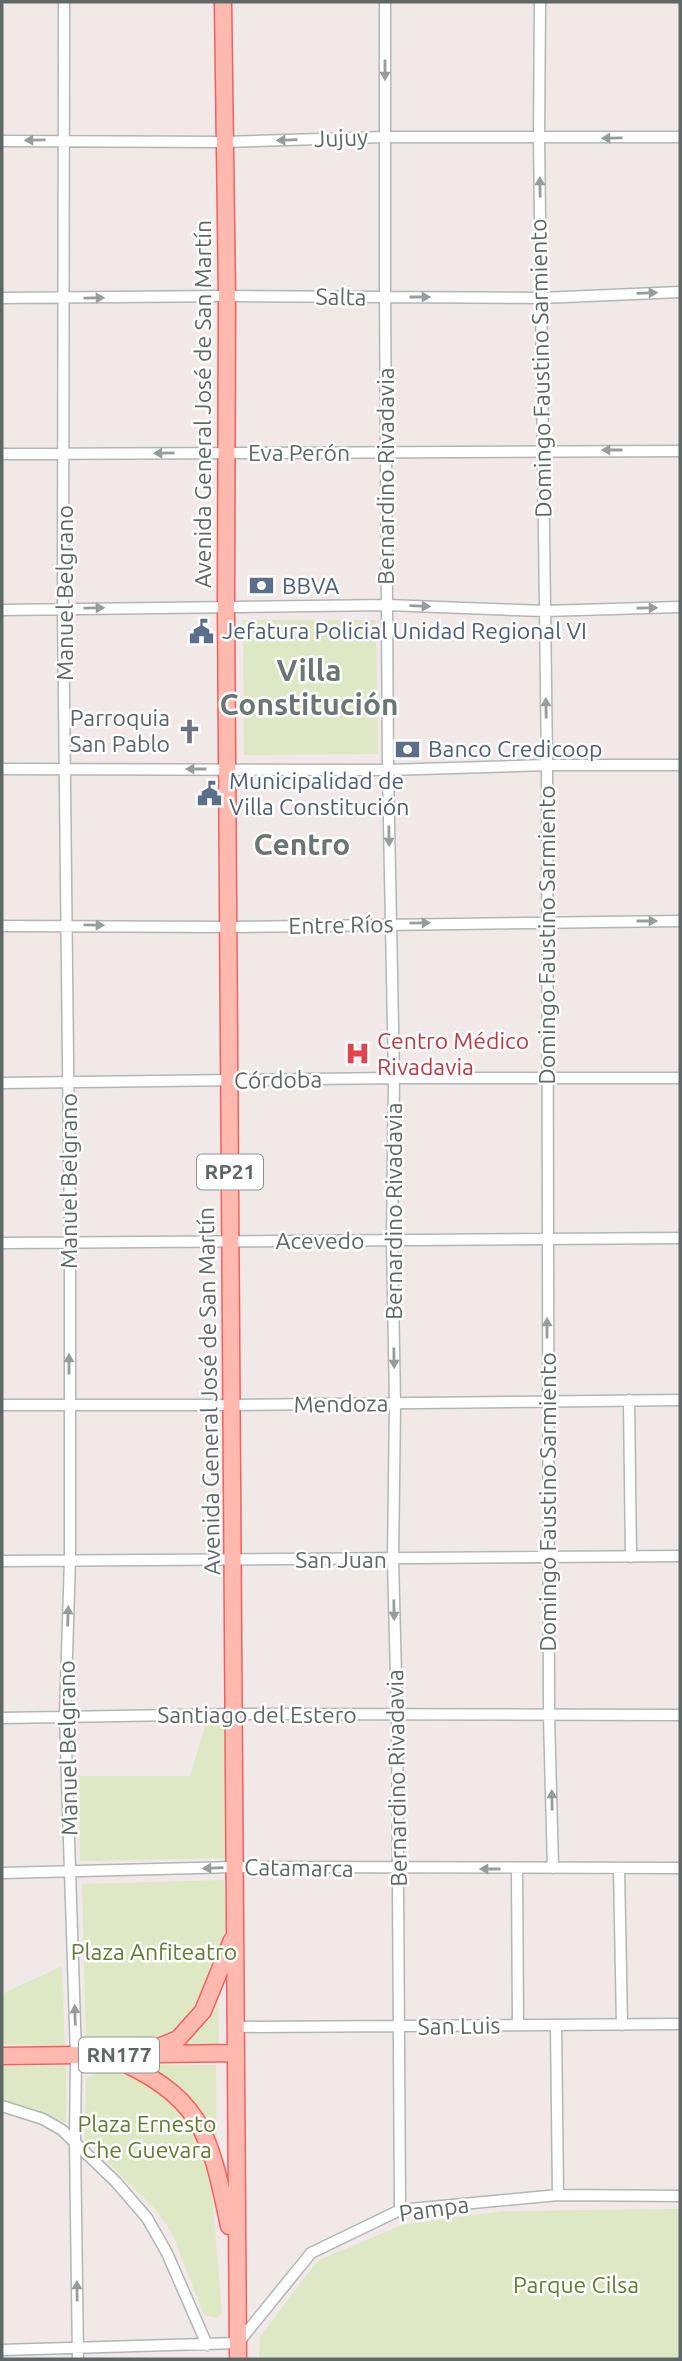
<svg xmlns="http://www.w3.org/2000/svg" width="682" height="2361" viewBox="0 0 682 2361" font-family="Ubuntu,sans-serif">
<rect width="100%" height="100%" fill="#f1e8e8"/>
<!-- green -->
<path fill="#dee8c5" d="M376,620L378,754L244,755L243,620Z
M206,1723H226L225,1858L80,1861L79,1776H190Z
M224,1880L227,1952L217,1981L178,2039L134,2046L86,2045L82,1884Z
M62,1966L65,2046L2,2044V1994Z
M218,1993L219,2044H172Z
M139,2064L216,2065L217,2151Z
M2,2066H66V2122L2,2101Z
M110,2068L126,2072L163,2092L194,2126L210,2169L222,2313L216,2318L204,2315L172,2233L156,2210L85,2140L86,2078Z
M680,2209V2359H259L260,2337L317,2261L402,2225L505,2211Z"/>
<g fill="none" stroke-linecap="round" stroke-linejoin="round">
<defs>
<path id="street" d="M64,2L63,608L70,1241V1560L65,1716L76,2056L75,2141L78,2359
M385,2V297L388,770L394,1078L392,1240L395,1403L393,1560L397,1716L400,2210
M540,2L539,139L547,765L549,1716L553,1868
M2,141L225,142L386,137H680
M2,298L227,296L541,298L680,292
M2,454L680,451
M2,610L387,605L544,611L680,607
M2,769L388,770L547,765H680
M2,926L229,927L680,921
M2,1083L394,1078H680
M2,1243L680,1238
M629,1400L631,1557
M2,1405H232L680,1400
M2,1561L680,1556
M2,1718L235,1714L680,1715
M517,1869L518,2025
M619,1869L622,2025
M2,1873L235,1867L680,1868
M556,2025L558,2195
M237,2027L680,2024
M2,2106L43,2119L62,2130L116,2182L147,2218L167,2253L207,2345
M2,2350L238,2343L311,2253L400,2210L558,2195L680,2196"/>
<path id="primary" d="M223,2L227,296L226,606L238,2359
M149,2051L178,2039L203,2011L232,1940
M106,2055C202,2096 209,2130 229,2226
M2,2056L236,2053"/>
</defs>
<!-- street casing -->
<use href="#street" stroke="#b0b7b7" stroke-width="13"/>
<!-- primary casing -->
<use href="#primary" stroke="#f2615f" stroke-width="19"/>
<!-- street -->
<use href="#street" stroke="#fff" stroke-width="10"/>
<!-- primary -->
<use href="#primary" stroke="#ffb9af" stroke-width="16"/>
</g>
<!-- one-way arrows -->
<defs><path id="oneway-solid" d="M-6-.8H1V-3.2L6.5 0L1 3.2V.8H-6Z" transform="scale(1.75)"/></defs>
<g fill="#979d9c">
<use href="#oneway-solid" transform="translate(385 70) rotate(90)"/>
<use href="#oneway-solid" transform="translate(612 138) rotate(179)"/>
<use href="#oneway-solid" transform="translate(35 140) rotate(179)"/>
<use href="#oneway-solid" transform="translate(287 140) rotate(178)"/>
<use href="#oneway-solid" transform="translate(540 187) rotate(-91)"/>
<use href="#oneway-solid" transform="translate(647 293) rotate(-2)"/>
<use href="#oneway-solid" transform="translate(420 297)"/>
<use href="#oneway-solid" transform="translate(94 298) rotate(-1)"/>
<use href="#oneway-solid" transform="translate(612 450) rotate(-180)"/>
<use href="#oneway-solid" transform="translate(164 453) rotate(179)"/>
<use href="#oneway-solid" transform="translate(420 606) rotate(2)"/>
<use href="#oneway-solid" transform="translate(94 608) rotate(-1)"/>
<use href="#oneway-solid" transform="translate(647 608) rotate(-1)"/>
<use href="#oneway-solid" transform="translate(546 708) rotate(-91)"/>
<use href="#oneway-solid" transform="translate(196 769) rotate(180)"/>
<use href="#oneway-solid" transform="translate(389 836) rotate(89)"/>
<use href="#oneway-solid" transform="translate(647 921)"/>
<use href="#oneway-solid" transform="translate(420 923) rotate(-1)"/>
<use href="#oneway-solid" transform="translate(94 925) rotate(1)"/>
<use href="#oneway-solid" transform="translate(547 1328) rotate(-90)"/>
<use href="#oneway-solid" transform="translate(394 1358) rotate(89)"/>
<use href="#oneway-solid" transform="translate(69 1364) rotate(-90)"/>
<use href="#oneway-solid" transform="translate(394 1610) rotate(89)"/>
<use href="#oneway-solid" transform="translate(68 1616) rotate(-88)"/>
<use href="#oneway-solid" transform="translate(552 1800) rotate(-91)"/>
<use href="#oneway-solid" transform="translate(213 1868) rotate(178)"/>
<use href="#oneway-solid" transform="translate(490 1869) rotate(180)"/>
<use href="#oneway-solid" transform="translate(75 2015) rotate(-92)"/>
<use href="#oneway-solid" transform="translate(77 2291) rotate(-91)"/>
</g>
<!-- icons -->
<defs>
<symbol id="bank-bare" viewBox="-9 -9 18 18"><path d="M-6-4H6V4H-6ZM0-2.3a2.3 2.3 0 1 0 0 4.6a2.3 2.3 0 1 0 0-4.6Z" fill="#5c6f8a" stroke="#fff" stroke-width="2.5" paint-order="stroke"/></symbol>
<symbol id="civic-bare" viewBox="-9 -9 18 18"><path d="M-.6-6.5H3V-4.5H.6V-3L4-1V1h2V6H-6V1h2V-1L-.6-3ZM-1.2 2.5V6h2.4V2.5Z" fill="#5c6f8a" stroke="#fff" stroke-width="2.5" paint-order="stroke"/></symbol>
<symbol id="church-bare" viewBox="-9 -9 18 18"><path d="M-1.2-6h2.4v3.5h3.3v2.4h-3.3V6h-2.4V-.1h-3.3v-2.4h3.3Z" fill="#6b7280" stroke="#fff" stroke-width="2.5" paint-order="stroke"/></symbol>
<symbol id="hospital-bare" viewBox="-9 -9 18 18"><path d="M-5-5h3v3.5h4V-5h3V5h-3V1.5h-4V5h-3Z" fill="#e0444e" stroke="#fff" stroke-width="2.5" paint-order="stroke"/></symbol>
</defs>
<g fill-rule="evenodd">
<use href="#bank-bare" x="244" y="568" width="35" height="35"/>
<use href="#civic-bare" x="184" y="614" width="35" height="35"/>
<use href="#church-bare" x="172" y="714" width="35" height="35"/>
<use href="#bank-bare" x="390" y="732" width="35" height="35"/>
<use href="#civic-bare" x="192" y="776" width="35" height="35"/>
<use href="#hospital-bare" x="340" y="1036" width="35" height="35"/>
</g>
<g text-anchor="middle" stroke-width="5" stroke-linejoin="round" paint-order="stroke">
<!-- shield labels -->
<g fill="#fff" stroke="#8f9595" stroke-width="2">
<rect x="197" y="1154.5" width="66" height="35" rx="5"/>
<rect x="79" y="2037.5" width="80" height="35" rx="5"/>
</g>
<g font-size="21" font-weight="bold" fill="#5f6867">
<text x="230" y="1179">RP21</text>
<text x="119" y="2062">RN177</text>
</g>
<!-- street labels -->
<g font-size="23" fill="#5f6867" stroke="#fff">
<text transform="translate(341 138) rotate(-2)" y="8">Jujuy</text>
<text transform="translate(341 297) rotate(1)" y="8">Salta</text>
<text transform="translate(541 368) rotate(-91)" y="8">Domingo Faustino Sarmiento</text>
<text transform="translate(203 404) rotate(-90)" y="8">Avenida General José de San Martín</text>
<text x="299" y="461">Eva Perón</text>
<text transform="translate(386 476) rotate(-90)" y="8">Bernardino Rivadavia</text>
<text transform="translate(65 593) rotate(-90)" y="8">Manuel Belgrano</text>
<text transform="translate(341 925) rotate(-1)" y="8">Entre Ríos</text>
<text transform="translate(547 935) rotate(-90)" y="8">Domingo Faustino Sarmiento</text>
<text transform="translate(278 1080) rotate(-1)" y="8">Córdoba</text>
<text transform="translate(69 1181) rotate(-90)" y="8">Manuel Belgrano</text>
<text transform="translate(394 1211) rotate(-90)" y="8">Bernardino Rivadavia</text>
<text x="320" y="1249">Acevedo</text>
<text transform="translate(209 1391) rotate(-91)" y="8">Avenida General José de San Martín</text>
<text transform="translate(341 1404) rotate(-1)" y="8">Mendoza</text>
<text transform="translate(548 1502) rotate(-90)" y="8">Domingo Faustino Sarmiento</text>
<text x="341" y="1568">San Juan</text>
<text x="257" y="1723">Santiago del Estero</text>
<text transform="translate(68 1748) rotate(-91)" y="8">Manuel Belgrano</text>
<text transform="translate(397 1778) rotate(-91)" y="8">Bernardino Rivadavia</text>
<text transform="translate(299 1868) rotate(1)" y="8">Catamarca</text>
<text transform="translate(459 2026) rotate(-1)" y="8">San Luis</text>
<text transform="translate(434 2209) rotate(-8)" y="8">Pampa</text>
</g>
<!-- service labels -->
<g font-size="23" fill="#4e5e75" stroke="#fff" text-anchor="start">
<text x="282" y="594">BBVA</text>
<text x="222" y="639">Jefatura Policial Unidad Regional VI</text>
<text x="428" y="757">Banco Credicoop</text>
<text x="229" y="789">Municipalidad de<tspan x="229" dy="26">Villa Constitución</tspan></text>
</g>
<!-- worship labels -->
<g font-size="23" fill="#5b616d" stroke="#fff" text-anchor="end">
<text x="170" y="726">Parroquia<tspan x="170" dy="26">San Pablo</tspan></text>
</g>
<!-- health labels -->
<g font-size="23" fill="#be3a42" stroke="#fff" text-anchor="start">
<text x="377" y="1049">Centro Médico<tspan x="377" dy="26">Rivadavia</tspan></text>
</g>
<!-- park labels -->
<g font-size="23" fill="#637b32" stroke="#fff">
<text x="154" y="1960">Plaza Anfiteatro</text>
<text x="147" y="2132">Plaza Ernesto<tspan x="147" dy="26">Che Guevara</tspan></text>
<text x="576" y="2293">Parque Cilsa</text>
</g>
<!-- district labels -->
<g font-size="30" font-weight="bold" fill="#6b7573" stroke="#fff">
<text x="309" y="681">Villa<tspan x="309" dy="34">Constitución</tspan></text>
<text x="302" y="855">Centro</text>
</g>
</g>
<!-- border -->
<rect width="682" height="2361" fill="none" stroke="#5f6867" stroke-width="7"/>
</svg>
